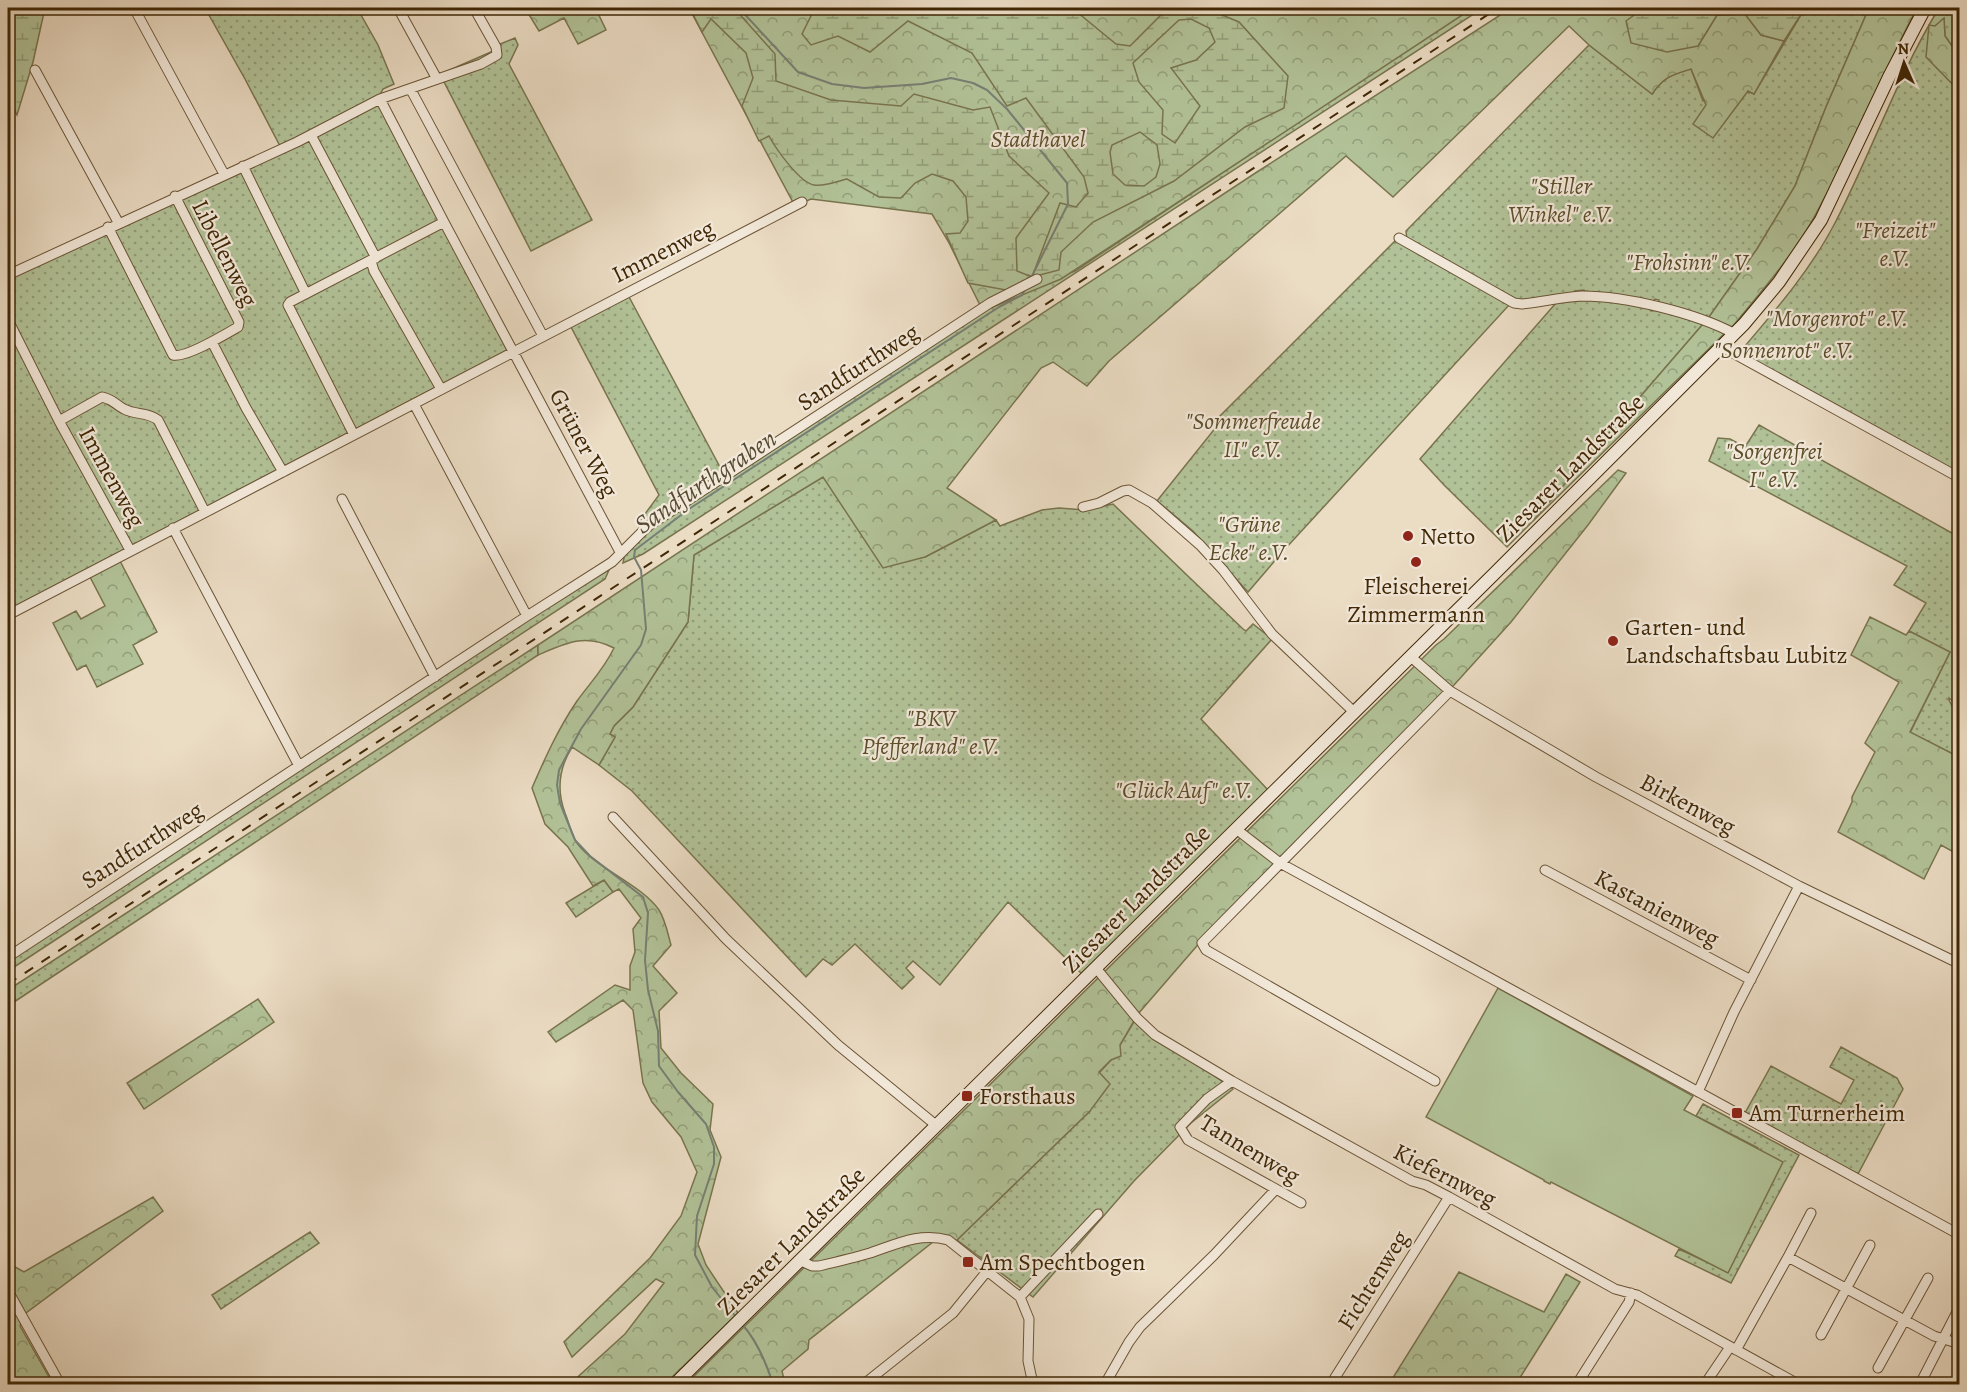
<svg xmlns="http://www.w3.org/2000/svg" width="1967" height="1392" viewBox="0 0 1967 1392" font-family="Alegreya,serif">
<defs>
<pattern id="grass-dots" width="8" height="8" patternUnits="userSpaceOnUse" patternTransform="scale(1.5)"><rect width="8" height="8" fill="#b2c298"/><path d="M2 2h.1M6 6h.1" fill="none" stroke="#929e7a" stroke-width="1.8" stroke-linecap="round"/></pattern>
<pattern id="forest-crowns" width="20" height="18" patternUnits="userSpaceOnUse" patternTransform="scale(1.5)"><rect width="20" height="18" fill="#b2c298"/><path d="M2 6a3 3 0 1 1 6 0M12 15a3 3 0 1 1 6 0" fill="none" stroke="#929e7a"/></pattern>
<pattern id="wetland-marsh" width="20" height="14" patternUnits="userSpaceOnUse" patternTransform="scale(1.5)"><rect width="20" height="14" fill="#b2c298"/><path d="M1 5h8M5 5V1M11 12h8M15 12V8" fill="none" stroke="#929e7a"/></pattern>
</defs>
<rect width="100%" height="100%" fill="#ebdcc4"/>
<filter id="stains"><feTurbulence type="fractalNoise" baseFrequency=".00333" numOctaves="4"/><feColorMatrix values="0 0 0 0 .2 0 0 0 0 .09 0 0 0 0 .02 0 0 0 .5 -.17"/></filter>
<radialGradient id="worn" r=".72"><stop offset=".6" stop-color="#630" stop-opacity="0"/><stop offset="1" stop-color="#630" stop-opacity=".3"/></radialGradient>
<!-- grass -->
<path fill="url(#grass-dots)" stroke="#79744e" stroke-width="1.5" d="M205,8H357L378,45L394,84L383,89L379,97L280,146L245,79Z
M1470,8H1483L643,554L623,563L625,553L646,531L982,312L1024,290L1075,271Z
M1805,8H1869L1826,107L1795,186L1757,249L1709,317L1658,304L1659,300L1655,299L1652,303L1586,292L1584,290L1575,291L1574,293L1520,301L1407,240L1406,231L1589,45L1652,94C1664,77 1671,75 1691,69L1703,101L1748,91L1754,94Z
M1939,8H1959V56L1945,36L1944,19L1935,26L1959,91L1953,107L1960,133L1959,475L1739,353C1774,312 1811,270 1836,221C1872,151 1898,75 1939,8Z
M515,38L518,45L509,64L592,220L531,251L440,74L491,52L498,45Z
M380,104L507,350L8,610V278Z
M1396,240L1510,304L1285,549L1248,592L1193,531L1157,501L1217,426L1213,423Z
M628,295L720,467L757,451L643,528L639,522L659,495L570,325Z
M1595,299L1648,307L1651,311L1660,310L1703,324L1533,521L1507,547L1444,485L1420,459L1556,303Z
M1759,425L1959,537V706L1949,698V700L1959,719V757L1910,733L1950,652L1909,631L1926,603L1894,585L1907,566L1709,461L1718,438L1730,439L1745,447Z
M823,477L925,557L996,520L1000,526L1042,510L1059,508L1085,510L1113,504L1243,629L1246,631L1253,624L1272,639L1201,719L1268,790L1082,974L1008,902L940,985L913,961L906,968L914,977L902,989L855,944L832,965L823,959L806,977L632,791L599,765L615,737L610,734L614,726L633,707L688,622L694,555Z
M609,570L605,579L8,971V961L528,619L598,575Z
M538,645V655L8,1006V990Z
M604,880L613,892L576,917L566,903Z
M1135,1020L1233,1089L1191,1123L1134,1181L1033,1297L957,1240L1090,1111L1099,1073L1111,1060Z
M1841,1047L1897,1078L1903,1089L1858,1174L1745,1113L1771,1066L1841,1104L1854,1080L1830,1067Z
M1703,1104L1799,1155L1731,1283L1675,1256L1679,1249L1728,1272L1758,1148L1696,1116Z
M310,1232L319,1243L221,1309L212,1295Z"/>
<!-- forest -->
<path fill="url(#forest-crowns)" stroke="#79744e" stroke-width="1.5" d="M525,8H599L596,9L606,30L578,44L564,18L539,31Z
M689,8H1473L1061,279L983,311L948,241L932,214L811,199L795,206Z
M1511,8H1644L1642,9L1698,46L1717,15L1745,14L1761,35L1784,41L1754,94L1748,91L1713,138L1693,124L1706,105L1691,69C1671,75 1664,77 1652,94L1589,45L1569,26L1393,197L1346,156L1109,361L1087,386L1053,362L1041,368L947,488L996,520L925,557L883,568L823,477L694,555L688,622L633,707L614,726L610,734L615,737L599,765L572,747C559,768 556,789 565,813C569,822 571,835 577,843C595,868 641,884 659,910C665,919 668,934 671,945L653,966L677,993L659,1011L661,1048L681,1073L713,1104L710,1130L721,1157L698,1244L706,1265L738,1313L665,1384H570L625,1334L664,1283L656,1279L572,1357L564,1342L650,1258L681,1216L697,1172L681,1137L652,1102L643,1083L633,1010L623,1000L556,1042L548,1032L615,985L630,990V966L635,952L633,929L641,918L619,889L613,892L604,880L593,886L568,847L545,824L532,788C545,758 558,729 577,701C590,683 604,669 614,648C585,633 566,643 538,655V645L1257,172Z
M1869,8H1917C1880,77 1851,152 1812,221C1790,259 1760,293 1732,327L1709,317L1757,249L1795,186L1826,107Z
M1944,18L1945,36L1959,56V133L1953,107L1959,91L1926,57L1929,25L1935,26Z
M1703,324L1725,333L1533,521Z
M1618,470L1626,473L1588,525L1511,622L1454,685L1202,940L1138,1014L1120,1045L1121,1056L1111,1060L1099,1072L1110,1084L1090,1111L957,1240L933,1242L809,1340L808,1349L782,1371L785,1384H686L1436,645L1444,639Z
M119,559L157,632L133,645L143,664L97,687L86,665L77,670L53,623L76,611L81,619L105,606L89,575Z
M1870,617L1906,635L1909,631L1950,652L1910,732L1959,757V855L1941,845L1924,879L1838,832L1852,802V797L1875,752L1865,743L1899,682L1851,655Z
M258,999L274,1022L144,1109L127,1083Z
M153,1197L163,1211L26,1313L20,1326L53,1384H8V1263L24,1272Z
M1459,1272L1544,1312L1566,1274L1580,1282L1516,1384H1389Z"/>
<!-- wetland -->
<path fill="url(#wetland-marsh)" stroke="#79744e" stroke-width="1.5" fill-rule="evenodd" d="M8,8H45L33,62L17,115L12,104L8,103Z
M690,8H734L775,54L776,81L831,100L901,106L914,94L973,110L990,107L1009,156L1049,193L1016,238L1017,271L1032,277L1060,203L1076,207L1088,193L1084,177L1026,98L1007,106L972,53L908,21L870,52L838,36L811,45L802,34L815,8H1072L1116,44L1130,46L1165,11L1173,8H1205L1239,22L1288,76L1284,108L1245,127L1174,181L1093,222L1061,252L1059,270L1032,277L1006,290L968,283L946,234L960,233L968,221L966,197L953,181L932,174L915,183L901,198L879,197L847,179C838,181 824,187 814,185C800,183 776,149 769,136L759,141L742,106L753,78L746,53L711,19L702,32ZM1191,19L1209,28L1215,42L1196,60L1171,68L1200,106L1175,143L1162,134L1163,110L1139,82L1133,63L1179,20ZM1140,132L1157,145L1160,164L1156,177L1144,186L1125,185L1113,174L1110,152L1112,145Z
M1644,8H1805L1784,41L1761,35L1745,14L1717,15L1698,46L1667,52L1631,43L1626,21Z"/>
<!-- pitch -->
<path fill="#b2c298" stroke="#79744e" stroke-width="1.5" d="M1498,988L1693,1096L1684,1110L1783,1162L1728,1273L1551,1182L1550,1184L1544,1181V1180L1426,1117Z"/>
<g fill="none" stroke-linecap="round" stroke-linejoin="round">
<!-- stream -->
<path stroke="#777f74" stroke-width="2" d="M739,8L798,72L832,84L864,88L922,84L951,78L973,83L987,90L1007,109L1067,183L1068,204L1031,278
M736,1317L712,1287L695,1255L697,1216L714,1164V1147L706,1124L678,1092L659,1066L658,1031L648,990L645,960L648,913L643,897L590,856L575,840L560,803L557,785L559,770L581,729L641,645L646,629L641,570L634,557L635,550L689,509L999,307L1022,295L1026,288
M742,1324C757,1341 766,1362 773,1384"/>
<defs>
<path id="street" d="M134,8L224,174
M398,8L437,79
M35,70L118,222
M411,90L543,336
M380,99L444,222L620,552
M311,135L376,258
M243,166L306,294
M108,227L173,355C184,359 226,334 238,327L239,322L175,196
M1399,238L1514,303L1522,304C1542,302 1562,297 1582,296C1626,296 1696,313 1735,334
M371,261L374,271L441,389
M8,275L297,142L380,99L481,64L497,55L496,47L474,8
M8,320L59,421L130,550
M212,342L246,408L283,472
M1722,347L1960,478
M414,404L527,616
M59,421L102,397C115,400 114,404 124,409C135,415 148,412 158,420L205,512
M354,435L288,305L290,302L444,222
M342,499L435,677
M1083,507L1099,503L1123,491L1129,490L1152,503L1200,545L1223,570L1272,634L1354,712
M173,528L299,766
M8,615L802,202
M1411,657L1450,691L1596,777L1799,886L1960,964
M613,817L726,939L838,1045L937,1126
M1236,829L1280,863L1960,1235
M1545,870L1751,980
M8,957L527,616L612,562L647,527L990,303L1037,279
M1096,968L1137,1018L1155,1035L1232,1081L1412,1181L1426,1185L1449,1197L1615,1289L1637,1295L1798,1384
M1232,1081L1207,1099L1180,1127L1188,1140L1301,1203
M1435,1081L1206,950L1202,943L1450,691
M1698,1092L1734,1012L1799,886
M1788,1257L1811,1213
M801,1261L812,1266H819C836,1262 853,1258 870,1253C897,1244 920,1232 948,1240L1020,1297L1029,1319L1028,1361L1033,1384
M8,1291L60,1384
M1020,1297L1098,1214
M1821,1335L1870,1245
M1736,1350L1788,1257L1934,1336L1960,1344
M1878,1368L1928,1278
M864,1384L953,1313L988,1270
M1105,1384L1129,1342L1140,1327L1214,1255L1276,1189
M1331,1384L1449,1197
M1577,1384L1629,1302L1631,1293
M1705,1384L1730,1347
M1920,1384L1960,1306"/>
<path id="secondary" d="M675,1384L1495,573L1744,324L1779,282L1821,220L1889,77L1925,8"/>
</defs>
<!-- street casing -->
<use href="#street" stroke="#6b5435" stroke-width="11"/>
<!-- secondary casing -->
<use href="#secondary" stroke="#402705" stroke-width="14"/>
<!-- street -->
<use href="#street" stroke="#f2e8d9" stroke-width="9"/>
<!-- secondary -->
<use href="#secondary" stroke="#f2e8d9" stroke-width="12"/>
<!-- rail -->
<path stroke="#402705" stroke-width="2" stroke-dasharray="10 10" stroke-linecap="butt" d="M8,984L1498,8"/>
</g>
<!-- markers -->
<g fill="#8f2418" stroke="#f2e8d9" stroke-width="2">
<circle cx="1408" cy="536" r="6"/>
<circle cx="1416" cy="562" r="6"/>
<circle cx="1613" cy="641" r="6"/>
<rect x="961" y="1090" width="12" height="12" rx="3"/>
<rect x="1731" y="1107" width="12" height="12" rx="3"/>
<rect x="962" y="1256" width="12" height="12" rx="3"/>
</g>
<g text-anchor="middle" stroke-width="4.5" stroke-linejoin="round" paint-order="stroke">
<!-- park labels -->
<g font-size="24" font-style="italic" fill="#5c4e2a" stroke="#f2e8d9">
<text x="1038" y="147">Stadthavel</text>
<text x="1561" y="194">"Stiller<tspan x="1561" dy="28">Winkel" e.V.</tspan></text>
<text x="1895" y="238">"Freizeit"<tspan x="1895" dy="28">e.V.</tspan></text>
<text x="1689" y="270">"Frohsinn" e.V.</text>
<text x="1837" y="326">"Morgenrot" e.V.</text>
<text x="1784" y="358">"Sonnenrot" e.V.</text>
<text x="1253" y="429">"Sommerfreude<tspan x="1253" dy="28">II" e.V.</tspan></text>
<text x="1774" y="459">"Sorgenfrei<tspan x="1774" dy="28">I" e.V.</tspan></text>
<text x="1249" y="532">"Grüne<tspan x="1249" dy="28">Ecke" e.V.</tspan></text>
<text x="931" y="726">"BKV<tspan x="931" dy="28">Pfefferland" e.V.</tspan></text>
<text x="1184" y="798">"Glück Auf" e.V.</text>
</g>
<!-- street labels -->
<g font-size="24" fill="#402705" stroke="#f2e8d9">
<text transform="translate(663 251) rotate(-27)" y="8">Immenweg</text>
<text transform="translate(225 253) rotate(63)" y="8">Libellenweg</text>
<text transform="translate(858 367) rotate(-33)" y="8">Sandfurthweg</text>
<text transform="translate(584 443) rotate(62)" y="8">Grüner Weg</text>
<text transform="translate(1570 468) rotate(-45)" y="8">Ziesarer Landstraße</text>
<text transform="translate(112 477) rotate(61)" y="8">Immenweg</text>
<text transform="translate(1688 804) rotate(28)" y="8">Birkenweg</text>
<text transform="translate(142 845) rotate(-33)" y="8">Sandfurthweg</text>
<text transform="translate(1136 899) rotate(-45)" y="8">Ziesarer Landstraße</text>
<text transform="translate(1657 908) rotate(28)" y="8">Kastanienweg</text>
<text transform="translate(1250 1149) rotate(31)" y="8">Tannenweg</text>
<text transform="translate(1445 1175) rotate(27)" y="8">Kiefernweg</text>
<text transform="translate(791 1241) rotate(-45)" y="8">Ziesarer Landstraße</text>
<text transform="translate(1373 1280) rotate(-58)" y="8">Fichtenweg</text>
</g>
<!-- poi labels -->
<g font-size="24" fill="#402705" stroke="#f2e8d9" text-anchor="start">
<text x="1420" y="544">Netto</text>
<text x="1416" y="594" text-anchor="middle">Fleischerei<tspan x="1416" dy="28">Zimmermann</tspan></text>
<text x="1625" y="635">Garten- und<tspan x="1625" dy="28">Landschaftsbau Lubitz</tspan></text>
<text x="979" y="1104">Forsthaus</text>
<text x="1749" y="1121">Am Turnerheim</text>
<text x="980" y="1270">Am Spechtbogen</text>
</g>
<!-- water labels -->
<g font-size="26" font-style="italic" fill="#574c33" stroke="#f2e8d9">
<text transform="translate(705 481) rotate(-34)" y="9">Sandfurthgraben</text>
</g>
</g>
<!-- margin -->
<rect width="1967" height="1392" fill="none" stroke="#ebdcc4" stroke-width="30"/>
<rect x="9" y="9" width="1949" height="1374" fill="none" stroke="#402705" stroke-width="3"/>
<rect x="15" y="15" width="1937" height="1362" fill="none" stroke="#402705" stroke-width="1.5"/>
<!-- north arrow -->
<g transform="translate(1904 63) rotate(357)" stroke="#f2e8d9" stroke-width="4.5" paint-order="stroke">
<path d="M0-4.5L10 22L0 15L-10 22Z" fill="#402705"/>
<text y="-9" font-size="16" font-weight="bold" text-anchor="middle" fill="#402705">N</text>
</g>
<rect width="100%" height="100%" filter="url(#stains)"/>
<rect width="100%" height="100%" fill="url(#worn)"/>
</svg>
